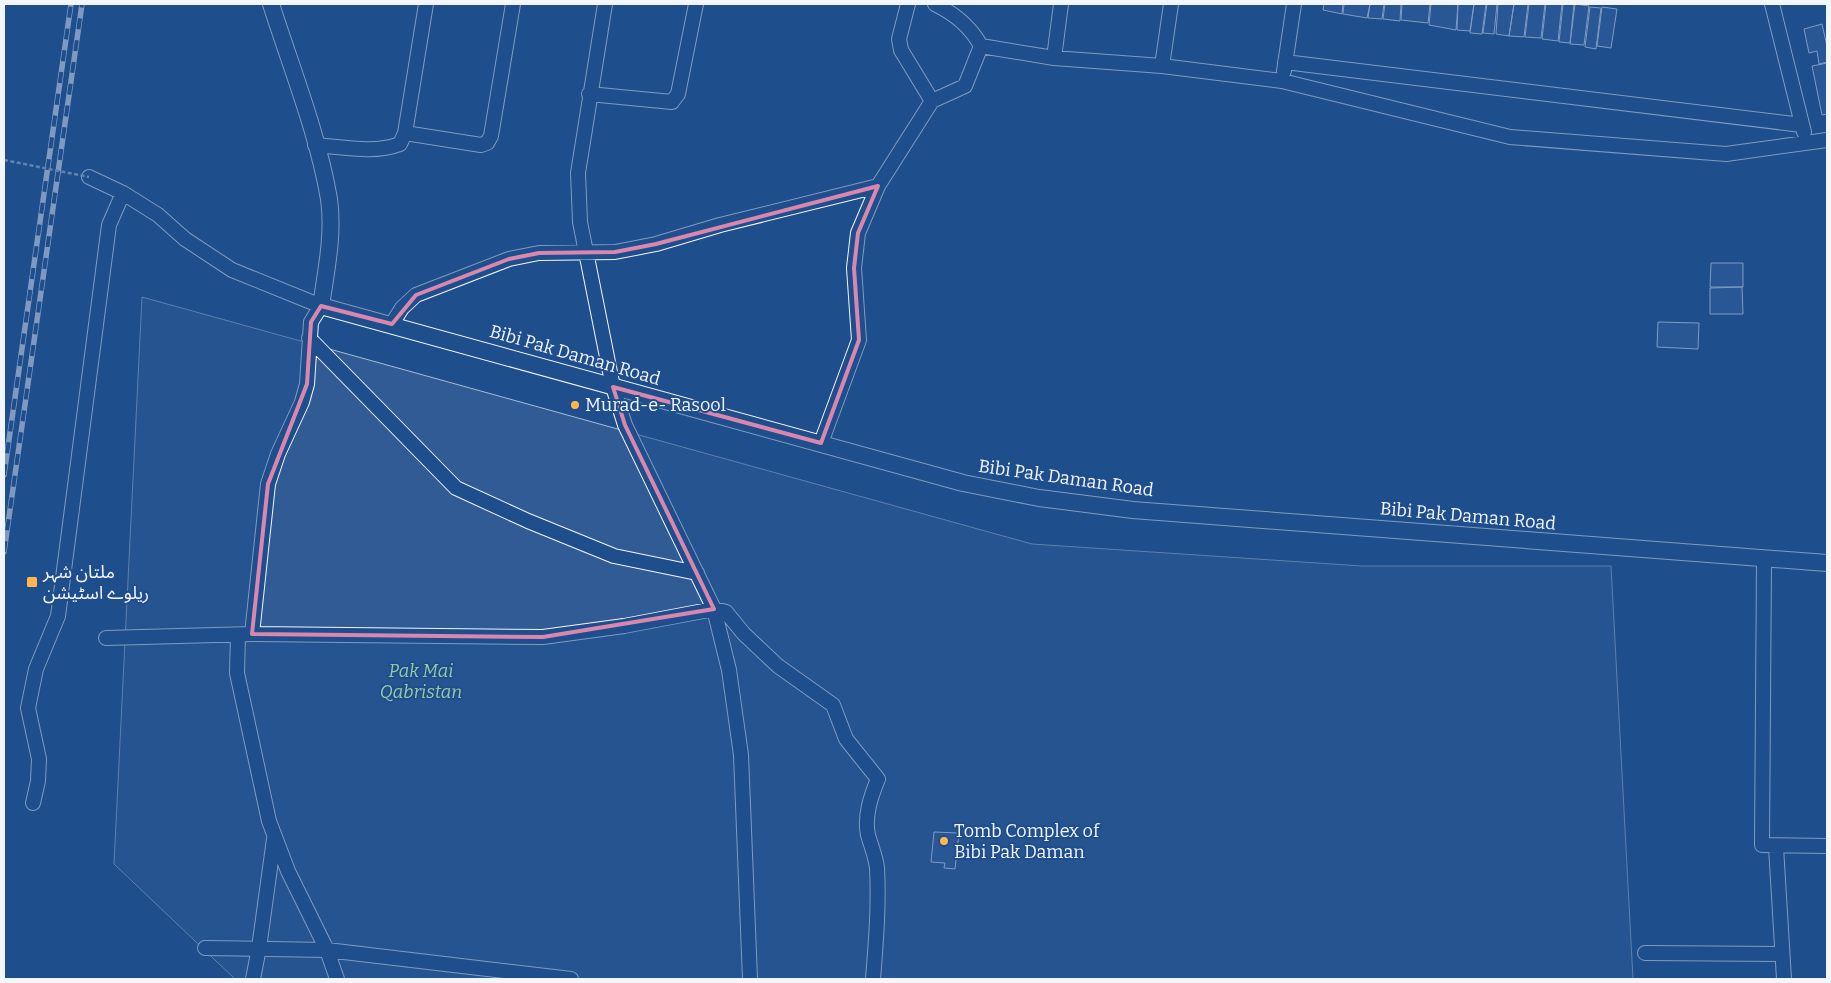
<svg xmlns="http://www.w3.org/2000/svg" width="1831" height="983" viewBox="0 0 1831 983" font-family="Bitter,'Noto Sans Arabic',serif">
<rect width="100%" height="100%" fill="#1f4e8c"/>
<!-- built -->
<path fill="#305b95" stroke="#a8bbd7" d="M142,297L1032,544L1362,566H1611L1633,979H235L114,864Z"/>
<!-- building -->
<path fill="#3563a3" stroke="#f2f6ff" d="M1324,4H1343L1342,14L1323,10Z
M1344,4H1370L1367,18L1343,14Z
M1370,4H1384L1382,19L1368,18Z
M1385,4H1401L1400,21L1383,19Z
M1402,4H1430L1428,23L1401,20Z
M1431,4H1458L1456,30L1429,25Z
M1458,4H1474L1470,31L1457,30Z
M1474,4H1486L1482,34L1470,33Z
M1487,4H1497L1494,34L1483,33Z
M1498,4H1514L1509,36L1496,34Z
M1514,4H1528L1524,37L1509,36Z
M1529,4H1545L1541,38L1525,37Z
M1546,4H1562L1558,41L1542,39Z
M1563,4H1574L1570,43L1559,42Z
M1575,4L1589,6L1584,45L1570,44Z
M1590,7L1601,8L1596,49L1585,47Z
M1602,7L1617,9L1611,48L1597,46Z
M1822,24L1827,46V62L1819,64L1817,51L1809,53L1804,29Z
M1827,63V114L1822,115L1812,66Z
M1711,263H1743V287H1710Z
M1742,287L1743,314H1710V288Z
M1658,322L1699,323L1698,349L1657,347Z
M934,832L959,833L955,869L944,868L945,863L931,862Z"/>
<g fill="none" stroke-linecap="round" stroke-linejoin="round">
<defs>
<path id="minor" d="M605,4L578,173L580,222L613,387L625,425L714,609L729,670L741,755L750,979
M908,4L899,39L901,50L932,101
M935,4C955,14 970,26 981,46L1054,58L1162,66L1282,81L1510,137L1726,154L1827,140
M1772,4L1804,132
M1054,58L1061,4
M1285,62L1802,125
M1162,66L1171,4
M1284,71L1294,4
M589,94L672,102L678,94L696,4
M405,133L481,145L487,143L491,136L513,4
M315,145C343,147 374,154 400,144L405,133L426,4
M89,177L123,193L158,215L185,239L232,270L321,306L311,322L307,384L302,402L278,454L268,484L252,634
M392,324L402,308L416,295L509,259L539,253L615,252L656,244L720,225L878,186
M309,338L456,488L528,521L614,556L697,573
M821,443L859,340L854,268L858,233L878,186L932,101L965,86L981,46
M1764,560L1762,845L1827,846
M238,635L237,673L269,821L288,871L327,950L337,979
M106,638L252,634L543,637L624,626L714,609L726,612L744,634L778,666L833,705L846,739L878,779C871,796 864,816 868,835C871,846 876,857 877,868C879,905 876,942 873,979
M33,803L38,781L39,759L28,708L36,669L58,616L109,225L123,193
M1776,847L1784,979
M205,948L327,950L571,979
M1645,953L1782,954
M253,979L259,948L274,839"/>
<path id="tertiary" d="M271,4C291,67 318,134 329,199C334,234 326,271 321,306L963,483L1039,498L1133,510L1827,563"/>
</defs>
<!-- minor casing -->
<use href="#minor" stroke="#f2f6ff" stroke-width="16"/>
<!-- tertiary casing -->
<use href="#tertiary" stroke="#f2f6ff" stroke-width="18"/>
<!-- minor -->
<use href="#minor" stroke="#1f4e8c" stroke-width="14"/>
<!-- tertiary -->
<use href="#tertiary" stroke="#1f4e8c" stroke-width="16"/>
<defs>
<path id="rail" d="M4,475L71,4
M4,552L82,4"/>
</defs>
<!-- rail casing -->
<use href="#rail" stroke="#f2f6ff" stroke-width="5.5"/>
<!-- rail -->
<use href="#rail" stroke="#1f4e8c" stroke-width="4" stroke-dasharray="11" stroke-linecap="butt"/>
<!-- path-bridge -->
<path stroke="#b3c4dc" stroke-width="2.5" stroke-dasharray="4 2.5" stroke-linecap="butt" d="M4,160L89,177"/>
</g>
<!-- marked area -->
<path d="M0 0H1831V983H0ZM878,186L858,233L854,268L859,340L821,443L613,387L625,425L714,609L543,637L252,634L268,484L307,384L311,322L321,306L392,324L416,295L509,259L539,253L615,252L656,244Z" fill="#1f4e8c" fill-opacity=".55" fill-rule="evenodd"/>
<path fill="none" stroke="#da87ad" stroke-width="4" stroke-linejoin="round" d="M878,186L858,233L854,268L859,340L821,443L613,387L625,425L714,609L543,637L252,634L268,484L307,384L311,322L321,306L392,324L416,295L509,259L539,253L615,252L656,244Z"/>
<!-- markers -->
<g fill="#ffb74d" stroke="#1f4e8c" stroke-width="2">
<circle cx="575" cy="405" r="5"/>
<rect x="26" y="576" width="12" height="12" rx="2.5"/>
<circle cx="944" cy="841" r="5"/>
</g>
<g text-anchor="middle" stroke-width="4" stroke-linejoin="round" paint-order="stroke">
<!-- street labels -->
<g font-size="18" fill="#f2f6ff" stroke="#1f4e8c">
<text transform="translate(575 355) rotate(16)" y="6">Bibi Pak Daman Road</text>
<text transform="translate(1066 478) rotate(8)" y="6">Bibi Pak Daman Road</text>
<text transform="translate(1468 516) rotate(5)" y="6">Bibi Pak Daman Road</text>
</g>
<!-- poi labels -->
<g font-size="18" fill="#f2f6ff" stroke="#1f4e8c" text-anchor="start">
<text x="585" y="411">Murad-e- Rasool</text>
<text x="43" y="578">ملتان شہر<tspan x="43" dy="21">ریلوے اسٹیشن</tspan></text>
<text x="954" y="837">Tomb Complex of<tspan x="954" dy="21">Bibi Pak Daman</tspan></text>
</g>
<!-- park labels -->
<g font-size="18" font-style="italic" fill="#97c8a6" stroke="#1f4e8c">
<text x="421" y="677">Pak Mai<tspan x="421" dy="21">Qabristan</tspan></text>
</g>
</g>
<!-- border -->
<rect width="1831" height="983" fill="none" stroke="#f2f6ff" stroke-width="10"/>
</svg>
